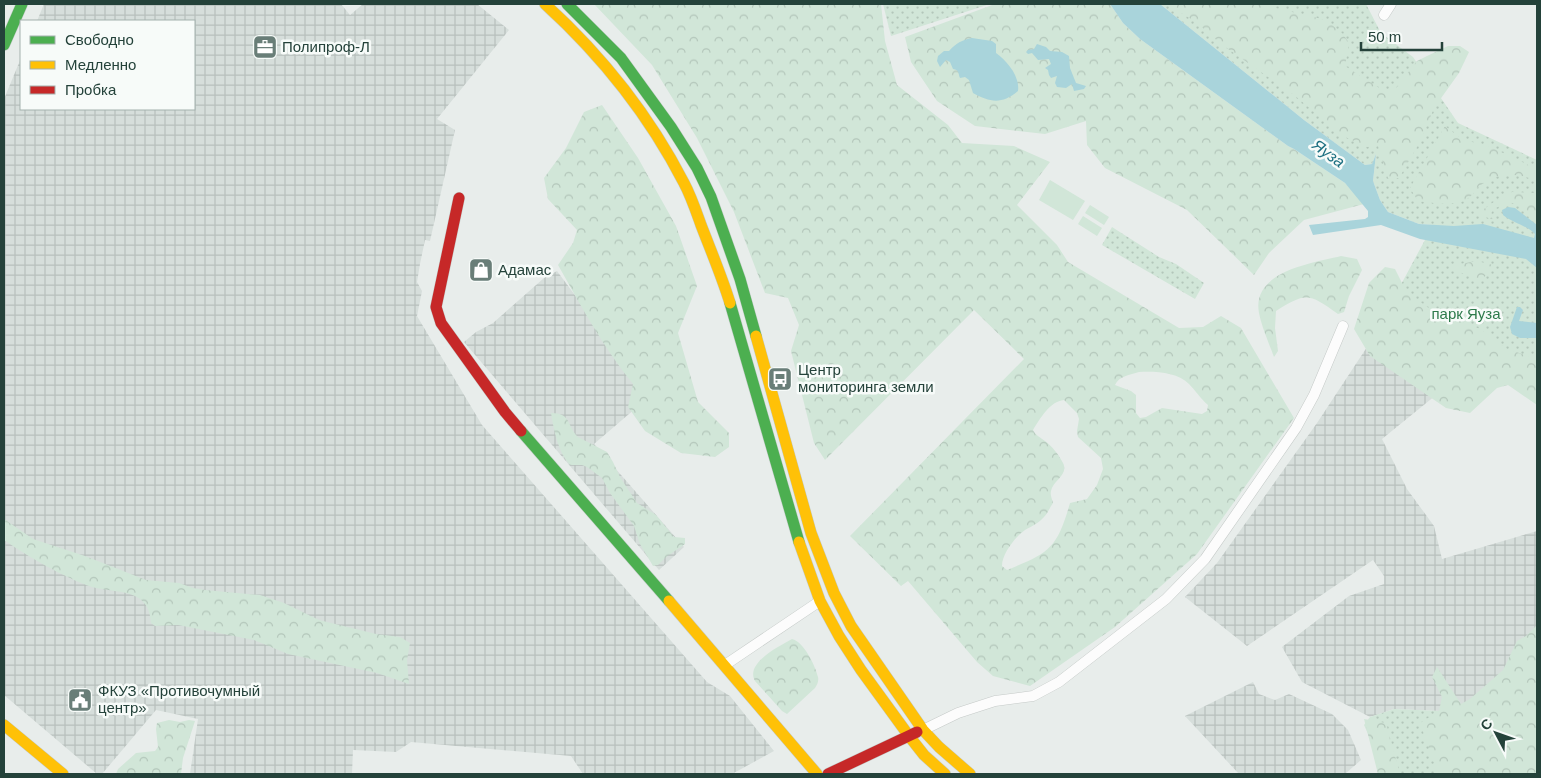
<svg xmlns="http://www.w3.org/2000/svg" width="1541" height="778" viewBox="0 0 1541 778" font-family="Arial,sans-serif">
<defs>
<pattern id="industrial-grid" width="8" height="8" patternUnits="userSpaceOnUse" patternTransform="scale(1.25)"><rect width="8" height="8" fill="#d6dedb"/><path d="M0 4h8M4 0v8" fill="none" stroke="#b8c0bd"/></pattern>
<pattern id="grass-dots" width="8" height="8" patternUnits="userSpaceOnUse" patternTransform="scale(1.25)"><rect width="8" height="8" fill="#d1e6d8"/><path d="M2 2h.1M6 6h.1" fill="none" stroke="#b3c6ba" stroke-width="1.8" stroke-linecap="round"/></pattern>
<pattern id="forest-crowns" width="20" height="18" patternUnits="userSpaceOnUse" patternTransform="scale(1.25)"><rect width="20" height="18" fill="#d1e6d8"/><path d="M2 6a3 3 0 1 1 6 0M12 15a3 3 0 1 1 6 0" fill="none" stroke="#b3c6ba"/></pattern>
</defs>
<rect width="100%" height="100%" fill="#e8edeb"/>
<!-- industrial -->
<path fill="url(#industrial-grid)" d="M44,4H341L350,15L363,4H477L509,30L437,119L455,130L430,241L425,240L420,264L417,282L422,291L417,316L482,425L707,682L730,696L774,751L732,774H583L571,756L411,742L396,752L353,750L352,774H190L198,719L156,710L102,774H97L4,695V99L21,58V109H194V21H37Z
M557,271L650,396L594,444L684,547L659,570L464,342L476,332L493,323L544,278Z
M1369,344L1441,391L1382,439L1407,489L1434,526L1442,559L1537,531V645L1463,712L1394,709L1370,717L1302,682L1282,647L1349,596L1384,584V576L1373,560L1247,646L1185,597L1217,563L1317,423Z
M1253,682L1259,694L1275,700L1289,694L1332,714L1348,730L1361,760L1345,774H1239L1185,716Z"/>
<!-- grass -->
<path fill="url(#grass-dots)" d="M883,4H990L891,36Z
M1160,4H1366L1381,33L1413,57L1458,123L1537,160V383L1369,344L1433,225L1419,224L1388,212L1380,200L1373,181L1376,154L1372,164L1365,165L1304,120Z
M1112,227L1159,257L1176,264L1204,283L1195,299L1102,245Z
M1394,709L1463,712L1537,774H1386L1364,725L1370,717Z"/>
<!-- forest -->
<path fill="url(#forest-crowns)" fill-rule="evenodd" d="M594,4H881L885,41L897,85L948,125L962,143L1014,146L1050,162L1017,205L1057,245L1068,262L1179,328L1203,327L1221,316L1241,328L1294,418L1197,554L1115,627L1030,686L993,676L977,662L908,581L901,586L850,536L1024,359L974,310L825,460L814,443L791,351L799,325L788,298L765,293L734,212L697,138L652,65ZM1139,372C1154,371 1178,372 1189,384C1196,391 1200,398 1208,405L1207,411L1202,414L1162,408L1146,417L1140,418L1136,413V395L1131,391L1115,385C1119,376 1130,375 1139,372ZM1064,400L1077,413L1079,419L1077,431L1078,437L1101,458L1103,469L1097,485L1087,499L1070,503C1057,549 1049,553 1007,570L1002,566C1002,554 1015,537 1025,530C1032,526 1039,523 1044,517C1048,513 1050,507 1053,503C1052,499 1050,495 1051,491C1053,480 1069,475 1063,463C1059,455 1052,446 1045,441C1040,437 1036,436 1033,430C1040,419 1050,401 1064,400Z
M995,4H1110L1123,23L1140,39L1288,146L1294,149L1345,183L1364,204L1304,220L1269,253L1254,275L1187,210L1105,168L1087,145L1086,121L1045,134L975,126L937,101L911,62L905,37Z
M1166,4H1271V7L1326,20L1343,34L1349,43L1345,66L1384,91L1396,88L1417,61L1427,56L1448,46H1460L1469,52L1459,73L1434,108L1421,140L1399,178H1388L1378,146L1367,147L1343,136L1294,95L1221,44L1196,22Z
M602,105L638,158L676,226L697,286L678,333L698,402L729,433V447L715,457L681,453L645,431L628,407L633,384C603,347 581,306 558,265L573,243L577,230L548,199L544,178L566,148L584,112Z
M1445,126L1463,140L1486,145L1537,169V181C1519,173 1497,171 1481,185C1476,189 1471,198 1464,201C1448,206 1434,203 1418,201L1410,188Z
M1512,192L1537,193V219C1523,209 1514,196 1498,207C1493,209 1492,211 1490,216L1494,220L1477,214L1498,199Z
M1341,256L1357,259L1362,270L1349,296L1344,312L1338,314C1309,293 1306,292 1276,311L1275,328L1278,351L1274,357C1269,343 1262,328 1259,313C1251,271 1313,263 1341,256Z
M1477,261L1493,265C1491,274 1486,276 1478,280L1450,268L1460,264Z
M1385,267L1395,269L1406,291L1427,307L1480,329L1507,349L1537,359V405L1508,385L1497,388L1470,413L1446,408L1370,356L1354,329L1369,283Z
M551,413C572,413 567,427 578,437L607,452L613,462L620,477L637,503L656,515L674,537L685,538V544L666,557L658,565L653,566L640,544L634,526L610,493L602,478L587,467L582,465H570C558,452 554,431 551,413Z
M4,519L33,539L85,556L146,580L179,583L193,588L205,590L260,595L284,603L319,620L376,634L400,637L410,643L407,660L409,684L377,673L288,654L254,640L178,625L155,626L151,623C150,611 147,603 137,597C124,590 105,591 92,587C65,578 27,556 4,540Z
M1537,625V774H1438L1420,723L1439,711L1442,697L1432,677L1437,667L1461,704L1470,699L1503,670L1517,641L1526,636Z
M792,639C804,642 815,665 818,677C819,681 817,685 815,688L787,714L782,711L755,681C745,663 778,647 792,639Z
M1364,719L1386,723L1400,774H1378Z
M169,720L180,722L189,720L195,721L183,758L181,774H116L118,769L136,753L155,751L158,747L156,729L157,723Z"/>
<!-- garden -->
<path fill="#d1e6d8" d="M1050,180L1085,201L1073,220L1039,200Z
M1090,205L1109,217L1104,225L1085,213Z
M1083,216L1102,228L1097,236L1078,224Z"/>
<!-- water -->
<path fill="#a9d4db" d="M1110,4H1160L1304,120L1365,165L1372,164L1376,154L1373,181L1380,200L1388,212L1419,224L1454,226L1483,224L1534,238L1535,234C1526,225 1513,223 1503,215L1502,210L1508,207L1515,208L1537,225V268L1526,259L1420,239L1381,225L1313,235L1309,225L1365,219L1368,217V211L1345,183L1294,149L1288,146L1140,39L1123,23Z
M972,38L992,41L996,44V53C1007,61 1020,76 1018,91C1001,105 990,102 973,93L969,80L965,77L960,78C958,74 960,70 953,69L950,62L946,60L940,67L937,61L938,56L944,51H949C956,43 962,40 972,38Z
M1037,44L1046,47L1050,51L1062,52L1069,56L1070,68L1076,83L1086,86L1084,89L1074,91L1072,84L1066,88L1057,87L1055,83L1057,76L1051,78L1049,75L1048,70L1045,68L1051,64L1049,59L1038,60L1032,53L1028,54L1026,52L1028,50L1034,49Z
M1517,307H1520L1523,310L1519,321L1537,323V338H1520L1512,334L1510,327Z"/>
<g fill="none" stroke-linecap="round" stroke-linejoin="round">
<defs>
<path id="street" d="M1384,15L1391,4
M725,665L820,601
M923,730L958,713L995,701L1033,696L1059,682L1166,599L1205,559L1296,428L1314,395L1343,326"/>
<path id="fast" d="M567,4L621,58L671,127L697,168L711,197L740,279L756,336
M4,45L22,4
M730,303L799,542
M521,431L669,601"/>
<path id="slow" d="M545,4C601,55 649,115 684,183C691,196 696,211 701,225C711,251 722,277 730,303
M756,336L811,533L834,593L851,626L923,730L939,747L970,774
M799,542L820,601L839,636L861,670L909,736L924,755L945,774
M669,601L817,774
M4,725L63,774"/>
<path id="jam" d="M459,198L436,307L441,323L505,412L521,431
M828,774L917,732"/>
</defs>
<!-- street casing -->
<use href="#street" stroke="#c5cac8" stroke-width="11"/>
<!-- fast casing -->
<use href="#fast" stroke="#c3cbc8" stroke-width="12"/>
<!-- slow casing -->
<use href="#slow" stroke="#c3cbc8" stroke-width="12"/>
<!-- jam casing -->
<use href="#jam" stroke="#c3cbc8" stroke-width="12"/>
<!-- street -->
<use href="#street" stroke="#fcfcfc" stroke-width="10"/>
<!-- fast -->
<use href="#fast" stroke="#4caf50" stroke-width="11"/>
<!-- slow -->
<use href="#slow" stroke="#ffc107" stroke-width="11"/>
<!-- jam -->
<use href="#jam" stroke="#c62828" stroke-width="11"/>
</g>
<!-- icons -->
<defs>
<symbol id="office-square" viewBox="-11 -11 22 22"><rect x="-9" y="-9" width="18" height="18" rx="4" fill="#697e78" stroke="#f7fbf9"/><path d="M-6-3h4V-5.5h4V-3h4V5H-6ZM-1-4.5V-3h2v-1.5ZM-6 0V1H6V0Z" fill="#fff"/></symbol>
<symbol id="shop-square" viewBox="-11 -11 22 22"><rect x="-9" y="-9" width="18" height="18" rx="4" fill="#697e78" stroke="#f7fbf9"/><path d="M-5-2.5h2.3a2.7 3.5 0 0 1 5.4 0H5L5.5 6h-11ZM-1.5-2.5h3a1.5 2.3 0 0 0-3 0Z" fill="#fff"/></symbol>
<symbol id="bus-square" viewBox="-11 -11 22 22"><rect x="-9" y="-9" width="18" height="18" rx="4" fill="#697e78" stroke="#f7fbf9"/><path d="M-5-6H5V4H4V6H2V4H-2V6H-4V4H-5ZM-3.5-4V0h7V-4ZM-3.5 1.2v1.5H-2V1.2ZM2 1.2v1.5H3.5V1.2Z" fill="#fff"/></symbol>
<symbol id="civic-square" viewBox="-11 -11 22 22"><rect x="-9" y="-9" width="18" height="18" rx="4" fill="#697e78" stroke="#f7fbf9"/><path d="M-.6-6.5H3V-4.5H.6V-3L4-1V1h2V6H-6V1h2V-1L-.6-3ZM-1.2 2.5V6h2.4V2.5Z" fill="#fff"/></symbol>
</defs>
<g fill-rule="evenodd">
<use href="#office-square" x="251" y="33" width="28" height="28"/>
<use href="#shop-square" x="467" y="256" width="28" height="28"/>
<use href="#bus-square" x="766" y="365" width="28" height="28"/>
<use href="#civic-square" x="66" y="686" width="28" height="28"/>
</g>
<g text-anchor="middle" stroke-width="5" stroke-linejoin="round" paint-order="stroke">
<!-- poi labels -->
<g font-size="15" fill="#24423a" stroke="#f7fbf9" text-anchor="start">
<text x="282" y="52">Полипроф-Л</text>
<text x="498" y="275">Адамас</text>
<text x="798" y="375">Центр<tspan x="798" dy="17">мониторинга земли</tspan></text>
<text x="98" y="696">ФКУЗ «Противочумный<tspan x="98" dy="17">центр»</tspan></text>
</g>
<!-- park labels -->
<g font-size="15" fill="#2d7a4b" stroke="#f7fbf9">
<text x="1466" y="319">парк Яуза</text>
</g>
<!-- water labels -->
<g font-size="16" font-style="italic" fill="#1c6f80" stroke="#f7fbf9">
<text transform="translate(1329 153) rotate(36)" y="6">Яуза</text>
</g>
</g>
<!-- border -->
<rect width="1541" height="778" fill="none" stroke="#24423a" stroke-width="10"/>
<!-- legend -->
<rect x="20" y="20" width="175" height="90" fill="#f7fbf9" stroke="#a3b1ad"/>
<rect x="30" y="36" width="25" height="8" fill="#4caf50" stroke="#a3b1ad"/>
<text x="65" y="45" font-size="15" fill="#24423a">Свободно</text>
<rect x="30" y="61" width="25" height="8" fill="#ffc107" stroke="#a3b1ad"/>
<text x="65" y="70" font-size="15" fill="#24423a">Медленно</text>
<rect x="30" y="86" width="25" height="8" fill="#c62828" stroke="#a3b1ad"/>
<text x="65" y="95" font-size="15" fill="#24423a">Пробка</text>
<!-- north arrow -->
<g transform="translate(1496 733) rotate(311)" stroke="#f7fbf9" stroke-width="4" paint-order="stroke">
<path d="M0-4L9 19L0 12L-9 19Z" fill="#24423a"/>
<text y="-8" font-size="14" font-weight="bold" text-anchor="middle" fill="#24423a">С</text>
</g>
<!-- scale -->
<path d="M1361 42v8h81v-8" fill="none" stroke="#24423a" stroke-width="2.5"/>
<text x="1368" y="42" font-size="15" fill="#24423a" stroke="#f7fbf9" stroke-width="4" paint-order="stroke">50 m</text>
</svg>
